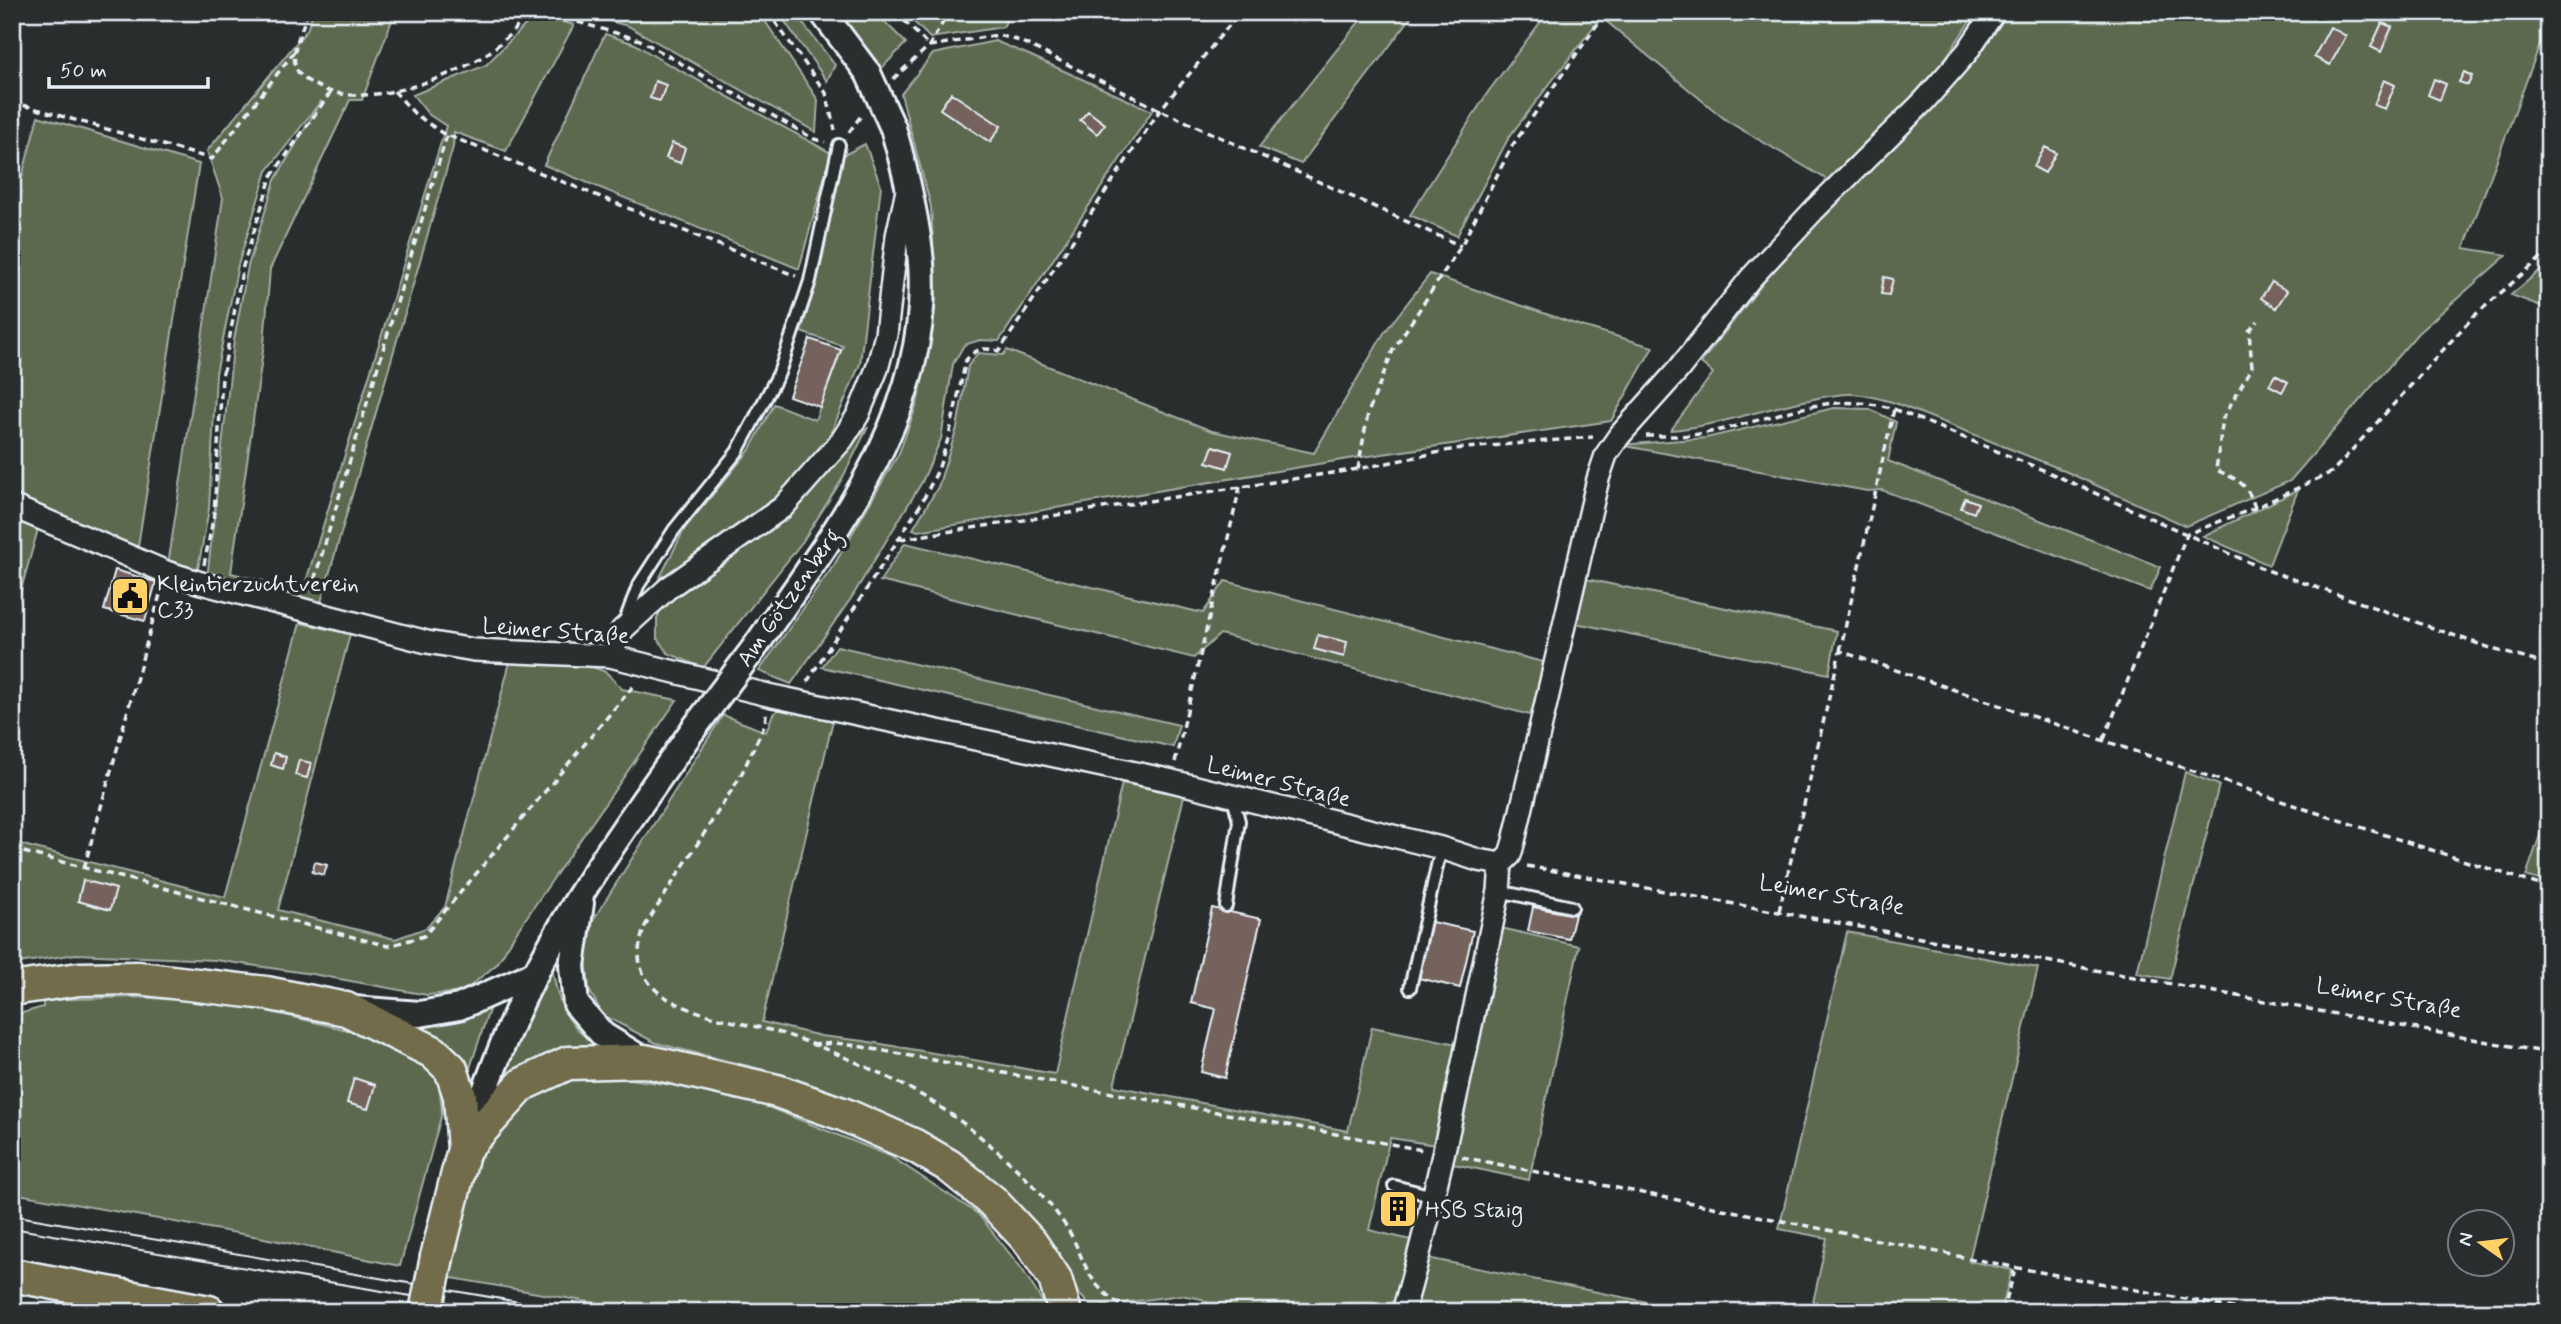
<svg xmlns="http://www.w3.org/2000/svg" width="2561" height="1324" viewBox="0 0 2561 1324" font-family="Mynerve,sans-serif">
<rect width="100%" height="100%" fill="#2a2d2e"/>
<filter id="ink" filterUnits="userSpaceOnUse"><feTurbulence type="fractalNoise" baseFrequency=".0143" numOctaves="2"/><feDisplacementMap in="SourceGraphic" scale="14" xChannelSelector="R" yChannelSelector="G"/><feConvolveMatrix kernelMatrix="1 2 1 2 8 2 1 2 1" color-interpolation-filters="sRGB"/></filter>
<g filter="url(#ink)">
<!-- green -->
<path fill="#5d6950" stroke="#a2ada4" stroke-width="2" d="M313,12H395L362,100H350L270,269L264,344L231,573L303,591L446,126L428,114L413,95L486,65L535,15L574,25L506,151L454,132L453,147L319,609L207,579L234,340L248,266L275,180L321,101L267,171L238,265L216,374L209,509L197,574L168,565L223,198L207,151L307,30Z
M576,12H759L818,100L816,132L628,26Z
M778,12H794L835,65L827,81Z
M836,12H875L906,43L881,69Z
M904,12H1011L1003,27L930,38Z
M1367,12H1415L1301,164L1259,147Z
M1548,12H1976L1943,62L1833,183L1727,121L1601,17L1509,137L1457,236L1410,215L1488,92Z
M2004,12H2549V20L2464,248L2507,255L2418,333L2290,481L2186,526L2058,468L1895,403C1882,399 1867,395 1853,394C1836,393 1820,398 1804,401C1759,410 1717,426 1671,430L1713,373L1701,363L1786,254Z
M605,34L635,44L659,59L831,153L799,269L544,165Z
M995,41L1029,55L1152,111L999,341L980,340L964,345L953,364L941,439L922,482L852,597L791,684L759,671L834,565L899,453L917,404L930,347L936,297L931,207L901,94L933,54Z
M38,116L199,164L137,552L12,499V215Z
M865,144L881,186L860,364L827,442L780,494L743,525L657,583L685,528L749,451L774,404L815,420L843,346L801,332L821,266L842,156Z
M2549,263V309L2511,295Z
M1430,274L1575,324L1653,347L1611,421L1348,459L918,531L913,529L938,487L957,428L968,366L978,353L1003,355L1007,350L1212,431L1314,453L1384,333Z
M1834,408L1870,409L1896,422L1888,461L2161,567L2150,591L1882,490L1867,491L1620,445L1706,438Z
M868,427L841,481L803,541L703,668L668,653L657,638V619L666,596L788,512Z
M2298,490L2269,565L2203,536Z
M12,519L38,529L12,622Z
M905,543L1203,613L1225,581L1547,663L1534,716L1220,634L1194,658L880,581Z
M1581,578L1837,631L1829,674L1570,622Z
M300,623L350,634L278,910L395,939L426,928L445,907L510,662L590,666L606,672L622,689L677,700L517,931L497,964L463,992L427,995L312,974L215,960L76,954L12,964V842L225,897Z
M837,646L1179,725L1173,747L822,667Z
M781,708L833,720L762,1022L821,1036L864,1041L1055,1074L1122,783L1184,796L1114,1086L1348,1131L1372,1027L1457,1044L1436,1145L1390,1138L1369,1230L1415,1241L1392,1312H1220L1202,1299L1181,1295L1092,1307L1079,1294L1041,1233L863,1106L784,1075L656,1043L603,1015L589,990L586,957L593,920L723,715L766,732L773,714Z
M2185,772L2219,785L2170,979L2137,973Z
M2549,809V883L2526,876Z
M1501,928L1579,946L1529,1180L1449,1163Z
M1847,932L2038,968L1969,1261L2012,1270L2001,1312H1811L1827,1238L1779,1229Z
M551,962C559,1006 564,1023 601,1050C558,1051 540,1055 502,1076Z
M137,997L243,1005L368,1035L417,1059L439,1080L442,1113L400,1266L259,1237L12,1193V1016L43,1007V1000Z
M490,1007L466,1080L401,1023C435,1023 459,1023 490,1007Z
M574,1076H608L686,1087L763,1105L890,1156L978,1214L1022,1269L1049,1312H646L446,1277L460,1218L479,1160L506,1118L525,1096Z
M1427,1258L1697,1312H1434L1417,1308Z"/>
<!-- building -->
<path fill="#74625c" stroke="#e8f1f8" stroke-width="2" d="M2382,23L2392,27L2381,52L2371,47Z
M2330,27L2346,36L2330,65L2314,57Z
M2464,72L2472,76L2468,85L2459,82Z
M2434,79L2446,84L2440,100L2428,95Z
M2384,80L2395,85L2385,109L2374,105Z
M655,81L666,85L660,101L650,98Z
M951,93L1001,126L990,142L940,109Z
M1088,111L1105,124L1097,134L1080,120Z
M672,143L685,148L680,163L666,158Z
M2045,147L2056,153L2045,173L2034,167Z
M1884,277L1893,279L1889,295L1881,294Z
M2272,282L2287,291L2276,308L2261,298Z
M810,339L841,350L820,407L789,396Z
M2275,375L2288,382L2282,392L2269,385Z
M1213,446L1232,452L1227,468L1207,462Z
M1965,498L1978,503L1974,513L1961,508Z
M115,570L156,582L145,621L104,610Z
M1318,635L1347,642L1344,657L1314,649Z
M274,753L286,757L283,769L271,765Z
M299,760L311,763L307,778L295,775Z
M315,862L327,865L324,875L312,872Z
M83,880L116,889L110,910L78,901Z
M1533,907L1575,915L1569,939L1528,931Z
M1212,908L1261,919L1225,1078L1201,1072L1216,1009L1191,1003Z
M1427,921L1473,931L1460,988L1414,977Z
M354,1078L375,1085L368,1109L347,1103Z
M1390,1191L1413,1197L1406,1226L1384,1220Z"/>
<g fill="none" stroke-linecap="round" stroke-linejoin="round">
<defs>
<path id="service" d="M625,621L638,586L674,530L737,452L779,373L810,281L839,145
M1499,891L1572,907
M1226,906L1239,821L1233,798
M1410,988L1441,848
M1394,1186L1433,1196"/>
<path id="minor" d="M12,506L166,572L201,583L427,642L474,650L610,656L768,695L1168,780L1441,848L1478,860L1501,864
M610,656L622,630L668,588L783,507L842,440L858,415L877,369L886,335L897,236L908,186
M1403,1312C1443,1173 1469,1032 1499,891L1501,864L1510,855L1514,841L1598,479L1606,455L1619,436L1678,370L1750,279L1814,210L1924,101L1967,52L1994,12"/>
<path id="tertiary" d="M822,12L868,73
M755,647C834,532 932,413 921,263C917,217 906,173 893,128
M581,903L572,966L576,1004L603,1035L645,1061
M353,1009L420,1014L459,1007L536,973
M467,1143C490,1073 516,1005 553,941C594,868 644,800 692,731"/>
<path id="primary" d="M12,989L79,979L138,978L266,993L346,1009L433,1052L451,1069L460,1096L464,1149L437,1257
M464,1149L523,1084L568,1063L645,1061L777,1091L845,1115L915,1146L949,1166L992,1201L1031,1243L1055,1279L1065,1312
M12,1275L209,1312"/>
</defs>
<!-- service casing -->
<use href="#service" stroke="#e8f1f8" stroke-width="16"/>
<!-- minor casing -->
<use href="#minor" stroke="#e8f1f8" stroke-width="26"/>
<!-- tertiary casing -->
<use href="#tertiary" stroke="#e8f1f8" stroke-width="30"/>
<!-- primary casing -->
<use href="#primary" stroke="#e8f1f8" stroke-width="37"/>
<!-- path -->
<path stroke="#e8f1f8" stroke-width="3.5" stroke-dasharray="7 5" stroke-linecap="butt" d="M308,12C303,28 292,47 295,64C297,77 310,82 321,88C363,109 451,79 488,53C504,41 517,28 530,12
M543,12L640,40L814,139L825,142
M768,12L826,93L835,130
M896,12L929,46
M929,46L998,35L1020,41L1160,110L1461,246
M893,79L929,46L949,12
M394,91L414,113L442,133L796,276
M12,102L212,159L294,52
M849,132L863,113
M1646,436C1666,436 1686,437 1705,433C1773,421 1823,389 1894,409L2048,472L2264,569L2496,650L2549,665
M1358,469L1368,413L1393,350L1461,246L1512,146L1606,12
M2255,508C2247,483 2239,480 2216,470L2223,418L2252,367L2249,331L2258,321
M900,539L1358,469L1455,449L1593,437
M204,565L214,514L222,378L243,266L271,177L330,93
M311,591L447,135
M1840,651L1894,409
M807,682L921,504L938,470L949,436L966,360C977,348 983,347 999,351L1160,110L1240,12
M766,714L765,724L740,777L645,926C638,945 635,964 648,981C671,1015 747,1022 784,1034C824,1047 864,1065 901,1084C957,1112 1030,1173 1065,1225C1077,1242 1082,1264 1094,1281C1103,1294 1118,1303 1130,1312
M2104,739L2187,534L2255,508L2332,472L2474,316L2549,251
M1175,762L1240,487
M12,849L388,946L424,936L635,684
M1527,866L2549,1053
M84,868L161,591
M1779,911L1840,651L2305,809L2549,888
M812,1045L835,1043L857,1046L1423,1150
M1462,1157L2013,1267L2255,1312
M2003,1312L2014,1273L2013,1267"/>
<!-- service -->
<use href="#service" stroke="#2a2d2e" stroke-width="10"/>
<!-- minor -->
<use href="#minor" stroke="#2a2d2e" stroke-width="21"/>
<!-- tertiary -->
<use href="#tertiary" stroke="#2a2d2e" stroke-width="24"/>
<!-- primary -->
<use href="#primary" stroke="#726c4b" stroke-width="32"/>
<!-- tram -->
<path stroke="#e8f1f8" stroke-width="2" d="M12,1215L577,1312
M12,1228L505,1312"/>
<defs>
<path id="tertiary-bridge" d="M868,73L893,128
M692,731L755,647"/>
<path id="primary-bridge" d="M426,1312L437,1257"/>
</defs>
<!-- tertiary-bridge casing -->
<use href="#tertiary-bridge" stroke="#e8f1f8" stroke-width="30" stroke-linecap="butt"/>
<!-- primary-bridge casing -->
<use href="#primary-bridge" stroke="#e8f1f8" stroke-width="37" stroke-linecap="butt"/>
<!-- tertiary-bridge -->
<use href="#tertiary-bridge" stroke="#2a2d2e" stroke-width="24"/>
<!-- primary-bridge -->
<use href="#primary-bridge" stroke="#726c4b" stroke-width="32"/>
</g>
</g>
<!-- icons -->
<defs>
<symbol id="civic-square" viewBox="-11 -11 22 22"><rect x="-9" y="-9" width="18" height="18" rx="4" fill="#ffd166" stroke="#2a2d2e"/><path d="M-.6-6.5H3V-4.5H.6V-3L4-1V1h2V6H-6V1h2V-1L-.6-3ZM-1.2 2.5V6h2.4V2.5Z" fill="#111"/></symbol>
<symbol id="building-square" viewBox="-11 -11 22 22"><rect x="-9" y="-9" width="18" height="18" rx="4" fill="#ffd166" stroke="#2a2d2e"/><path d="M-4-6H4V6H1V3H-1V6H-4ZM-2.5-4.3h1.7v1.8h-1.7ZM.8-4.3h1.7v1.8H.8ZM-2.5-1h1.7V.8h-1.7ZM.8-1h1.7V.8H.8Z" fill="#111"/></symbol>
</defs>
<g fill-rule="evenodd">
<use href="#civic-square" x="108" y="574" width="44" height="44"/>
<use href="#building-square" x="1376" y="1187" width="44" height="44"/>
</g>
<g text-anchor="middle" stroke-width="7" stroke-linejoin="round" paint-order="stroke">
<!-- poi labels -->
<g font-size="23" fill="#e8f1f8" stroke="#2a2d2e" text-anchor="start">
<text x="157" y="591">Kleintierzuchtverein<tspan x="157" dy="26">C33</tspan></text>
<text x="1425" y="1217">HSB Staig</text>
</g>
<!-- street labels -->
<g font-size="23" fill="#e8f1f8" stroke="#2a2d2e">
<text transform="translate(788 597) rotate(-55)" y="8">Am Götzenberg</text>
<text transform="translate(556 630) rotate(4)" y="8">Leimer Straße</text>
<text transform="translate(1279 781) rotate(14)" y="8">Leimer Straße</text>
<text transform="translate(1832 894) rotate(10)" y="8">Leimer Straße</text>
<text transform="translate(2389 997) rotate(10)" y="8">Leimer Straße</text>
</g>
</g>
<!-- margin -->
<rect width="2561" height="1324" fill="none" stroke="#2a2d2e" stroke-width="42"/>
<rect x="21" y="21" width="2519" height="1282" fill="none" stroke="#e8f1f8" stroke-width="2.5" filter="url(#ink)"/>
<!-- north arrow -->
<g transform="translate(2481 1243) rotate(284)"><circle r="33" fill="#2a2d2e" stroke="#767b7f" stroke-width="2"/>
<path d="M0-5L12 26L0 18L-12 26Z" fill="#ffd166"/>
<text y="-10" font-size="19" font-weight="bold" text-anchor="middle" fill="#e8f1f8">N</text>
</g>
<!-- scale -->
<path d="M49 77v10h159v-10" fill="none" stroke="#e8f1f8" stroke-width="3.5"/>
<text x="60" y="77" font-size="21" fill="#e8f1f8" stroke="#2a2d2e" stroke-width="5" paint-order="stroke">50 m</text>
</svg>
